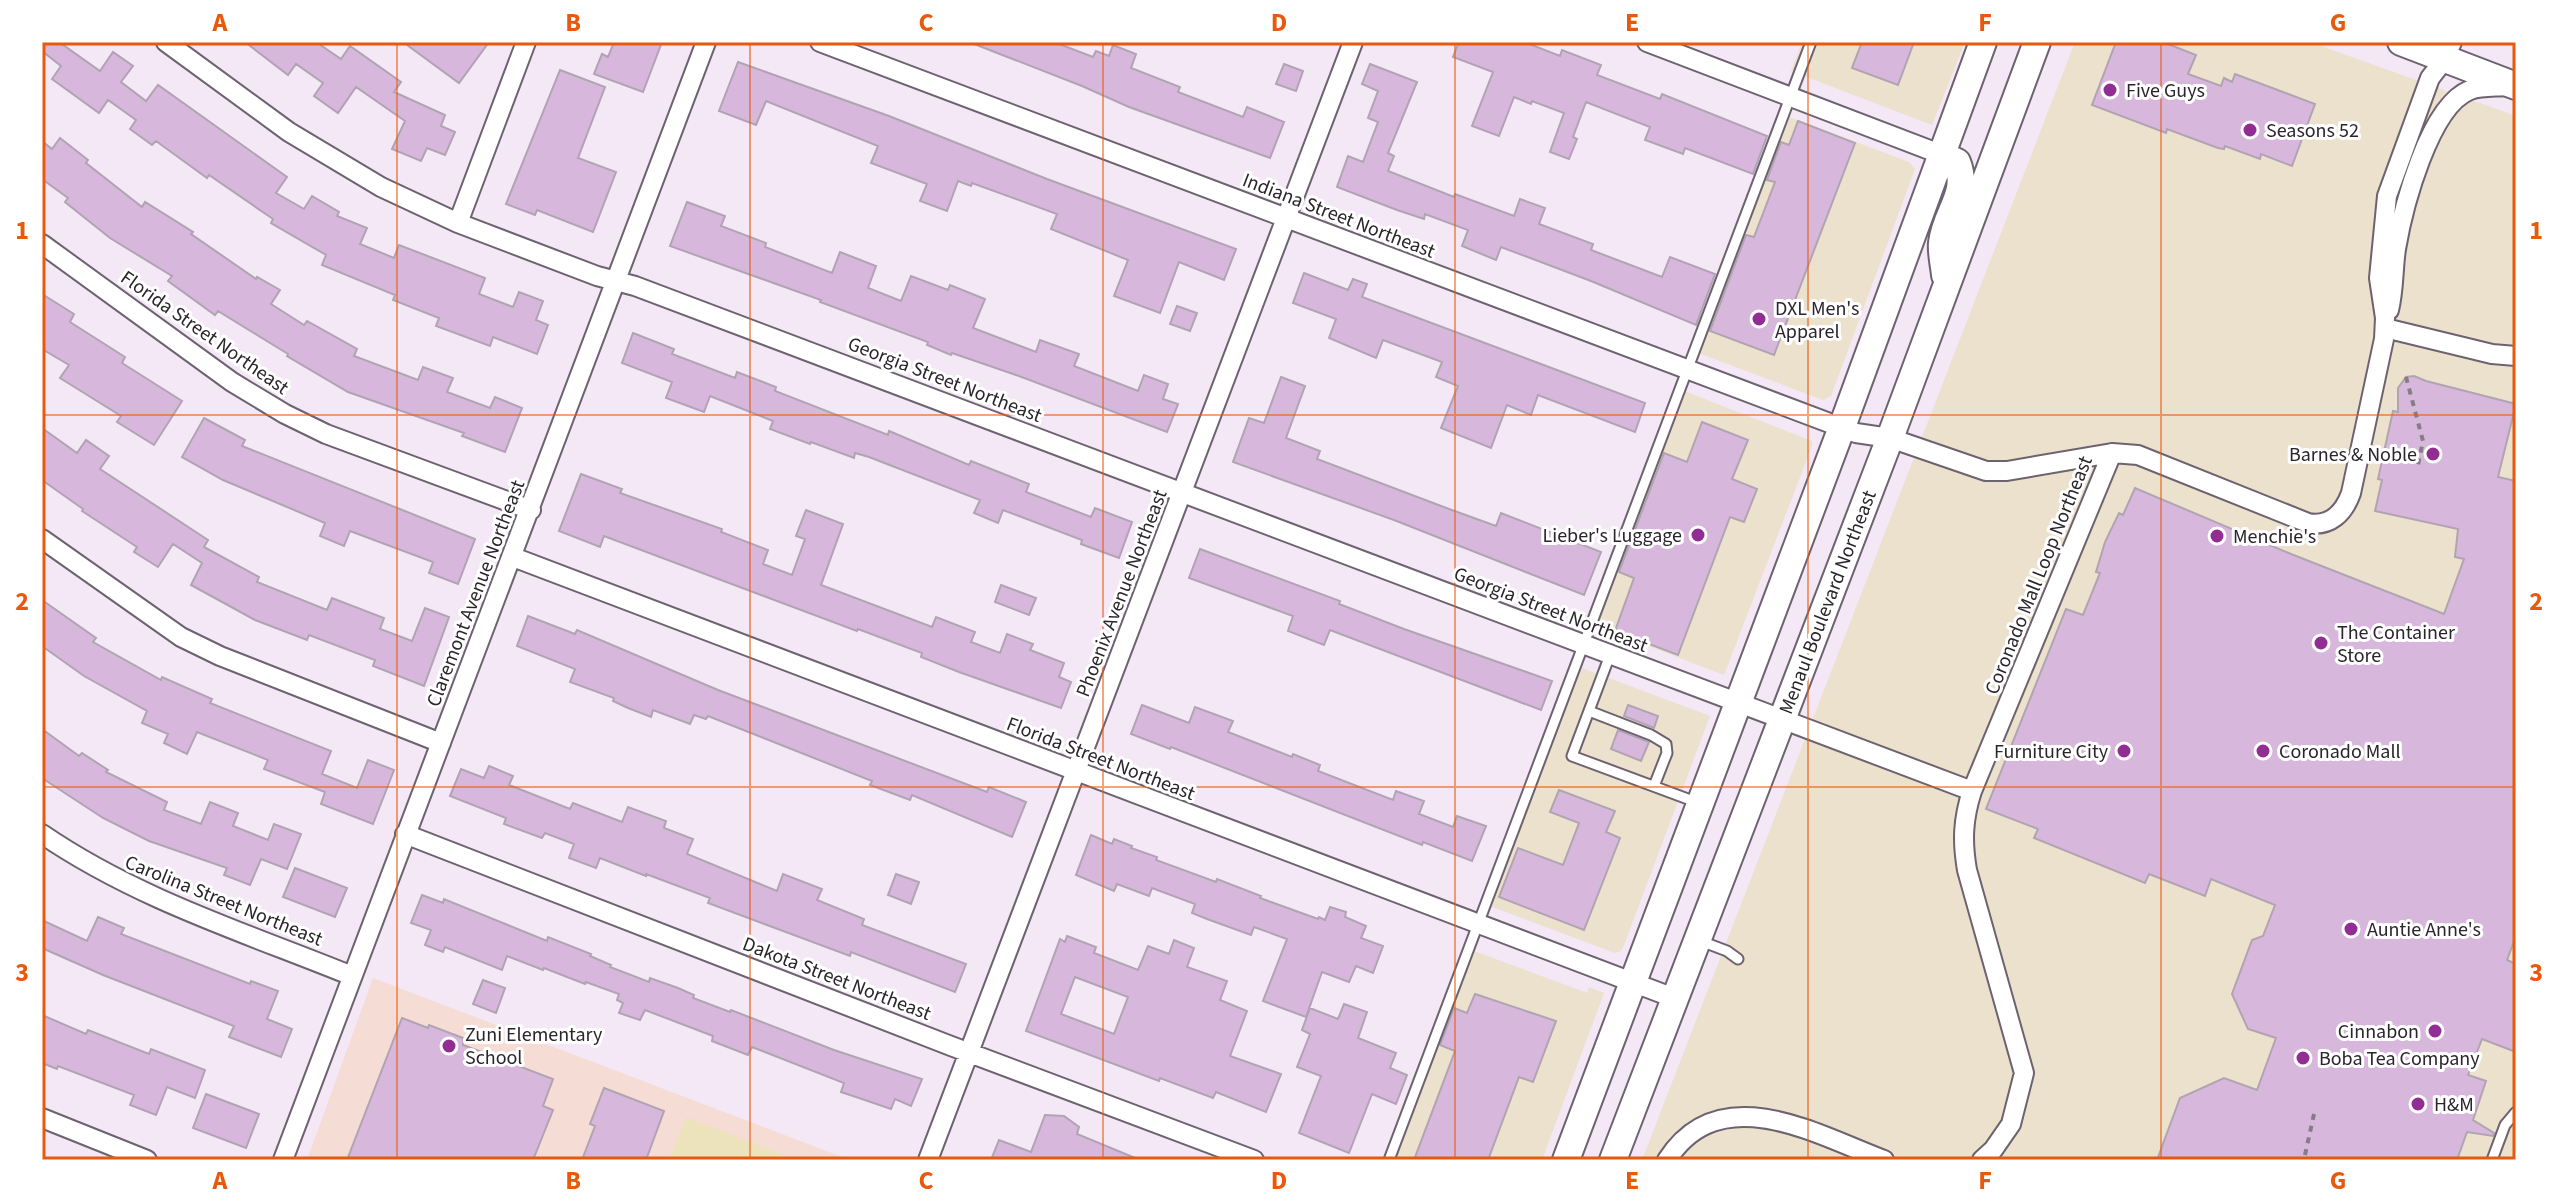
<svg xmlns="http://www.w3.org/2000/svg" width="2558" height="1202" viewBox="0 0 2558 1202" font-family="'Source Sans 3',sans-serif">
<rect width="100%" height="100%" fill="#f4e7f6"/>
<!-- commercial -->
<path fill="#ece1cc" d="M1802,42H1965L1932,125L1791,71Z
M2075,42H2310L2516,116V1160H1642Z
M1789,117L1909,162L1915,169L1831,396L1823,400L1696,352Z
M1684,391L1812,441V446L1724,675L1596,626Z
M1579,667L1710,716L1624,945L1621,951L1615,953L1490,906Z
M1474,951L1587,993L1589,987L1604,993L1542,1160H1393Z"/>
<!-- education -->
<path fill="#f5dcd4" d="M373,978L850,1160H307Z"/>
<!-- sand -->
<path fill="#ece3bd" d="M686,1117L784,1155L782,1160H669Z"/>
<!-- building -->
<path fill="#d7b8dc" stroke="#b0a4b2" stroke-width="2" fill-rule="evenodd" d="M42,42H59L100,71L113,52L133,66L121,82L146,101L158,85L287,177L276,193L304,209L312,196L339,212L337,216L367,228L360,244L394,258L399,245L485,278L479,294L513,307L519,292L543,301L536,320L548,325L537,354L493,337L490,346L436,326L439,318L393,300L395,295L322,265L326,255L271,223L273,219L209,175L207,178L156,141L152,145L130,129L136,120L108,100L99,113L52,79L61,66L42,51Z
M245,42H316L341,59L350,46L401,82L394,92L445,115L441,126L455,132L445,155L427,148L421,161L392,149L405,121L356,87L338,113L314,96L323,83L296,64L288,75Z
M403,42H489L459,83Z
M614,42H662L643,92L594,74L602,54L608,57Z
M969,42H1054L1093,57L1096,51L1109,56L1113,45L1136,54L1131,68L1180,87L1178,92L1243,117L1247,107L1284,122L1270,158L1129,107L1082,86Z
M1459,42H1524L1560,56L1562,50L1601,65L1597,75L1660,99L1662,94L1767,136L1753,174L1685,148L1683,154L1645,140L1650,127L1586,102L1573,137L1577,139L1569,159L1550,152L1564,113L1532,101L1531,104L1514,97L1499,136L1472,126L1493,72L1453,57Z
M1862,42H1914L1898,85L1852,68Z
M2116,42H2163L2196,55L2188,74L2221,86L2224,78L2232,82L2235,74L2315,104L2292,166L2261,154L2260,159L2225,146L2224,149L2218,148L2167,129L2166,133L2092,105Z
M738,62L889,116L1047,179L1236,249L1224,280L1179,262L1160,313L1114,296L1128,260L1051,229L1057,214L972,183L971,186L958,181L947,211L920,201L927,184L871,163L878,146L766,101L756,125L719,111Z
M1284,64L1303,71L1296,91L1276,84Z
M1370,64L1417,82L1388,153L1394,156L1388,171L1454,197L1455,194L1514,216L1520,199L1545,208L1539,224L1593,244L1591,250L1662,277L1670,257L1715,274L1696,325L1591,281L1501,247L1496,260L1462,246L1468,230L1425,214L1424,219L1397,210L1337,187L1348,156L1363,162L1378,122L1368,118L1378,91L1362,84Z
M560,70L605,87L578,158L616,172L593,232L537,210L535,215L506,204Z
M1798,121L1855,143L1774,355L1710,331L1746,235L1754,237L1775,182L1767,180L1781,142L1789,145Z
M60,138L88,160L86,163L142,207L145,202L193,232L191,234L256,279L257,277L280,290L271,304L304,325L307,321L357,349L354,356L418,380L423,367L453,378L447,392L490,408L495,397L522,408L505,452L462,436L464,433L348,392L287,356L288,354L218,311L215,315L168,281L172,276L110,238L65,202L68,198L42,179V141L52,149Z
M687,202L725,216L721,226L766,243L765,247L832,273L840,252L876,266L868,288L901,301L911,276L948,290L950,285L985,299L973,328L1036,352L1040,340L1079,354L1074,366L1138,391L1144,375L1168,384L1163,399L1178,404L1167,432L1016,375L952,353L951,355L927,345L928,342L820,302L821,300L670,246Z
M1304,273L1348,290L1353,279L1367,284L1362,297L1645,403L1635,432L1538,395L1531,415L1507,405L1491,448L1441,428L1458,386L1436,377L1442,362L1383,340L1376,358L1329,338L1336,319L1293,303Z
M42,294L74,314L70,322L125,357L122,363L182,401L154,445L117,422L121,416L60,378L69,365L42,349Z
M1177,306L1197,313L1190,331L1170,324Z
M633,333L674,349L672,354L735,378L737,372L776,387L775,391L888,435L889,431L969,465L971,461L1029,484L1026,492L1091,517L1095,508L1132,522L1119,558L1081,544L1082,540L1003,510L998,523L974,513L980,500L869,457L855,453L854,458L811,442L810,444L770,429L773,421L710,396L704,412L666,398L672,382L622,363Z
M2414,376L2426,381L2516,404L2498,477L2516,481V936L2507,960L2516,964V1052L2482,1039L2468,1075L2486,1081L2473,1120L2494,1133L2493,1136L2467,1132L2457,1160H2157L2180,1098L2224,1078L2257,1090L2276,1038L2248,1029L2232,994L2252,940L2263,936L2275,905L2211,879L2205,896L2149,874L2145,883L2034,838L2038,829L1986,809L2066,609L2083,615L2100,573L2096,572L2105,542L2119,513L2123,515L2135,488L2291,554L2444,614L2464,559L2455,557L2458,529L2375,511L2382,480L2378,479L2393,411L2398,412V388L2406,377Z
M1281,377L1305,386L1286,438L1320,451L1317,459L1449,509L1496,526L1501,513L1601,552L1584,595L1394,520L1233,462L1249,418L1264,423Z
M204,418L245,440L242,446L475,539L458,584L429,573L433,562L350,531L344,546L320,536L325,523L223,480L182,457Z
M1702,422L1748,440L1732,479L1757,489L1744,522L1730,517L1678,655L1615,631L1634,578L1619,572L1664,453L1687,462Z
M42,428L77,453L86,440L109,456L100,469L208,540L204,547L259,577L257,582L327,610L332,598L384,618L380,629L412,641L425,608L449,617L424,686L373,666L375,660L309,635L307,640L255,620L191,585L202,563L173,544L158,567L134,552L137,547L82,511L83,509L42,480Z
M581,474L622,489L620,493L722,529L721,532L768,550L763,564L792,575L805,539L796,536L806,510L843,524L821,585L932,627L936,617L975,632L971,642L1000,653L1007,634L1033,644L1030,650L1064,663L1059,677L1071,682L1061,708L959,672L921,657L922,653L858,629L857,631L604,536L600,547L559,531Z
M1200,549L1340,601L1339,604L1404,629L1552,681L1541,710L1330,630L1324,645L1288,631L1293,616L1189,578Z
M1001,585L1036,598L1029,615L995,602Z
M42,600L96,638L93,642L161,680L162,677L212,699L210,703L331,751L322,774L357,788L368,760L394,770L373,824L321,804L325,792L264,769L268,760L197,732L187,754L164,743L168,734L142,723L147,711L84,676L42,646Z
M528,616L575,634L577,630L718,690L987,792L989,787L1026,802L1012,837L912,795L910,800L870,785L872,781L708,716L706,719L694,715L690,724L653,710L651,717L628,708L613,701L614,698L570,682L575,669L517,646Z
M1142,705L1189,723L1195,707L1233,721L1228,732L1292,757L1293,754L1320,765L1318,771L1393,800L1396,791L1424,801L1419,814L1453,827L1457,816L1486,826L1472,861L1423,842L1422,845L1171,747L1170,749L1131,734Z
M1628,705L1658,716L1654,728L1624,716Z
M42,729L79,756L82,753L108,770L106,772L167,802L164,810L201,824L210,802L238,813L233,826L268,840L274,824L301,834L287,869L261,859L250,885L224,875L227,868L149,841L103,818L42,778Z
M1618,730L1649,742L1641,761L1611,749Z
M489,766L513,776L509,785L570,809L573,803L622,822L628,807L666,821L664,828L693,839L687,854L777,891L783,874L822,889L817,900L864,919L862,925L966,964L955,992L851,952L850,956L708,903L710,898L646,874V876L600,858L596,868L569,858L574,844L545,833L542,838L504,824L506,818L450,796L461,769L484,778Z
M1559,790L1615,811L1606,832L1620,838L1584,930L1499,897L1518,848L1563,865L1579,823L1550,812Z
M1091,835L1112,844L1114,839L1132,846L1131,848L1157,857L1156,860L1216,882L1217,879L1261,896L1260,898L1318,919L1319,917L1325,920L1330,907L1346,912L1345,917L1366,926L1361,938L1383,946L1373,973L1356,966L1349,982L1322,972L1306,1017L1263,1001L1287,939L1254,927L1251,935L1207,919L1192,913L1195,904L1152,888L1149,896L1117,884L1114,891L1076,875Z
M295,868L347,888L335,917L283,897Z
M896,874L919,882L911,904L888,895Z
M422,895L443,903L444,899L547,941L548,937L591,954L590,956L611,965L610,967L649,982L650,978L678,988L694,995L693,998L730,1012L731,1010L834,1050L922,1079L911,1106L895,1099L891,1109L859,1098L841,1092L844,1083L752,1047L748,1055L712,1041L713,1036L645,1010L640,1020L619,1013L623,1003L617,1000L619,994L586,982L585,984L544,968L543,970L507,956L502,970L445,947L443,952L425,945L431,930L411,923Z
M98,917L124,928L121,934L250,984L251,981L278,991L267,1019L292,1029L281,1057L229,1037L234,1026L103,975L42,948V920L87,941Z
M1067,936L1096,947L1094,953L1138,970L1148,946L1169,954L1174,940L1194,948L1187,967L1227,981L1220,1000L1247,1011L1230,1056L1281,1074L1266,1112L1216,1092L1213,1098L1160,1078L1159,1081L1026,1031L1060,939L1065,942ZM1075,977L1128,997L1114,1034L1061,1014Z
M483,980L505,988L496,1013L473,1004Z
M1475,994L1556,1021L1533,1082L1519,1077L1488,1160H1414L1455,1051L1440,1045L1454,1008L1467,1013Z
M1344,1004L1367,1012L1358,1038L1396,1053L1390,1068L1407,1075L1396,1104L1372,1094L1349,1153L1299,1133L1321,1076L1297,1067L1310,1034L1302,1030L1310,1008L1338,1019Z
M42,1015L86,1034L88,1030L149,1054L151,1049L205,1070L195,1098L167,1087L156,1115L130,1105L134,1095L58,1066L57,1069L42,1063Z
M402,1018L428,1028L429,1025L463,1038V1045L553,1079L543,1106L553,1110L533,1160H347Z
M604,1088L664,1111L646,1160H582L595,1126L590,1124Z
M206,1094L259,1114L246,1148L193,1128Z
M1045,1115L1064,1116L1079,1127L1077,1134L1140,1160H991L999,1140L1031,1152Z"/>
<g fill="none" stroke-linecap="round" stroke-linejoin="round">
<defs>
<path id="service" d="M1610,655L1572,756L1696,802
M1589,711L1651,735L1666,744L1667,753L1654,786
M1698,940L1727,951L1738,959
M1389,1160L1811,42
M2492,1160L2505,1125L2516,1112"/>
<path id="minor" d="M166,42L289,132L381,187L458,223L597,276L635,286L1972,791
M820,42L1856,433L1890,438L1986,471H2007L2112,453
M1647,42L1940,154
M458,223L526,42
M42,244L232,382L285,414L326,434L531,510
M2389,310C2394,290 2393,269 2396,249C2403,208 2429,106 2470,90C2480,86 2495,87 2506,86
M2385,328L2492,354L2516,356
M42,539L181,637L220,656L441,743
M513,557L1674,998
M42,834C137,899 246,933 352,976
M405,834L951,1046L1254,1160
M42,1118L147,1160
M283,1160L706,42
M928,1160L1353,42
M1667,1160C1720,1077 1817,1135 1884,1160
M1982,1160L1993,1150L2011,1124L2024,1073L1967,870C1962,841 1963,819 1972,791L2112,453L2138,455L2308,523C2330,527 2344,513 2351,493L2384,339L2385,318L2379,278L2387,196L2430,78L2444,60L2452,42"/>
<path id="secondary" d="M2401,42L2516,86
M1940,154L1957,162C1970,193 1945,213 1942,243C1941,253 1944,265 1945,275
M1566,1160L1842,427L1983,42
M1613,1160L1890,438L2037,42"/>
</defs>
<!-- service casing -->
<use href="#service" stroke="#6d626f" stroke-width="13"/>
<!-- minor casing -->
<use href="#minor" stroke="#6d626f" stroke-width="22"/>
<!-- secondary casing -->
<use href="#secondary" stroke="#6d626f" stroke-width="30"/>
<!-- path -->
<path stroke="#867d87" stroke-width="4" stroke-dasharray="6 6" stroke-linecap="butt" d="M2406,377L2423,441L2418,465
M2305,1155L2314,1114"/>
<!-- service -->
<use href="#service" stroke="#fff" stroke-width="9"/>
<!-- minor -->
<use href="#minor" stroke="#fff" stroke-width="18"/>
<!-- secondary -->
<use href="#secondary" stroke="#fff" stroke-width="26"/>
</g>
<!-- grid -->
<path fill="none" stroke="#e8590c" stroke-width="2" stroke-opacity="0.55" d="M397,42V1160M750,42V1160M1103,42V1160M1455,42V1160M1808,42V1160M2161,42V1160M42,415H2516M42,787H2516"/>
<!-- markers -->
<g fill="#922d93" stroke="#fff" stroke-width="3">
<circle cx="2110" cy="90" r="8"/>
<circle cx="2250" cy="130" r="8"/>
<circle cx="1759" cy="319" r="8"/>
<circle cx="2433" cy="454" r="8"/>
<circle cx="1698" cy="535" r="8"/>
<circle cx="2217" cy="536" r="8"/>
<circle cx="2321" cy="643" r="8"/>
<circle cx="2124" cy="751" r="8"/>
<circle cx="2263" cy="751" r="8"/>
<circle cx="2351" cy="929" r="8"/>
<circle cx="2435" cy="1031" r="8"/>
<circle cx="449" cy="1046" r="8"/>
<circle cx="2303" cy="1058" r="8"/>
<circle cx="2418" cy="1104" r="8"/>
</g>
<g text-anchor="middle" stroke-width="6" stroke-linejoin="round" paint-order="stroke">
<!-- poi labels -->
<g font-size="20" fill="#2a252b" stroke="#fff" text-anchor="start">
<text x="2126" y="97">Five Guys</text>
<text x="2266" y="137">Seasons 52</text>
<text x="1775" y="315">DXL Men's<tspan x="1775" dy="23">Apparel</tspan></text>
<text x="2417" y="461" text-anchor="end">Barnes &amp; Noble</text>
<text x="1682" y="542" text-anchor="end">Lieber's Luggage</text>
<text x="2233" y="543">Menchie's</text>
<text x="2337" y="639">The Container<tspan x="2337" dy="23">Store</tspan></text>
<text x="2108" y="758" text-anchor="end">Furniture City</text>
<text x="2279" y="758">Coronado Mall</text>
<text x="2367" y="936">Auntie Anne's</text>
<text x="2419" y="1038" text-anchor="end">Cinnabon</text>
<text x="465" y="1041">Zuni Elementary<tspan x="465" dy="23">School</tspan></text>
<text x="2319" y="1065">Boba Tea Company</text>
<text x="2434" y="1111">H&amp;M</text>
</g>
<!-- street labels -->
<g font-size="20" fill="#2a252b" stroke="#fff">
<text transform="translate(1339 215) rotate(21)" y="7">Indiana Street Northeast</text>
<text transform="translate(205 332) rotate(35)" y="7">Florida Street Northeast</text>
<text transform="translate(945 379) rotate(21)" y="7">Georgia Street Northeast</text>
<text transform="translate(2038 575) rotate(-68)" y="7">Coronado Mall Loop Northeast</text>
<text transform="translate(475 593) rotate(-69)" y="7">Claremont Avenue Northeast</text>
<text transform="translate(1121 593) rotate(-69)" y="7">Phoenix Avenue Northeast</text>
<text transform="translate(1827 602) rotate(-69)" y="7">Menaul Boulevard Northeast</text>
<text transform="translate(1551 609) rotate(21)" y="7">Georgia Street Northeast</text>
<text transform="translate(1101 758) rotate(21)" y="7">Florida Street Northeast</text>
<text transform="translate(224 900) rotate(22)" y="7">Carolina Street Northeast</text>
<text transform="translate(837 978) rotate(21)" y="7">Dakota Street Northeast</text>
</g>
</g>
<!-- border -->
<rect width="2558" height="1202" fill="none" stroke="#ffffff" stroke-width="88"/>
<rect x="44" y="44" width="2470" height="1114" fill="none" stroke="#e8590c" stroke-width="3"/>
<g font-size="26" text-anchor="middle" font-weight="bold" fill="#e8590c">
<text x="220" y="31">A</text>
<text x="573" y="31">B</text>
<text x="926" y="31">C</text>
<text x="1279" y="31">D</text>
<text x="1632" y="31">E</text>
<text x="1985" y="31">F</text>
<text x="2338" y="31">G</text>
<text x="22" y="239">1</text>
<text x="2536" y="239">1</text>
<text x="22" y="610">2</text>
<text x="2536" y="610">2</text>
<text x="22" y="981">3</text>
<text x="2536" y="981">3</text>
<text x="220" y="1189">A</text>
<text x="573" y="1189">B</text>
<text x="926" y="1189">C</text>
<text x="1279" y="1189">D</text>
<text x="1632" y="1189">E</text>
<text x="1985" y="1189">F</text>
<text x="2338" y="1189">G</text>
</g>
</svg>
